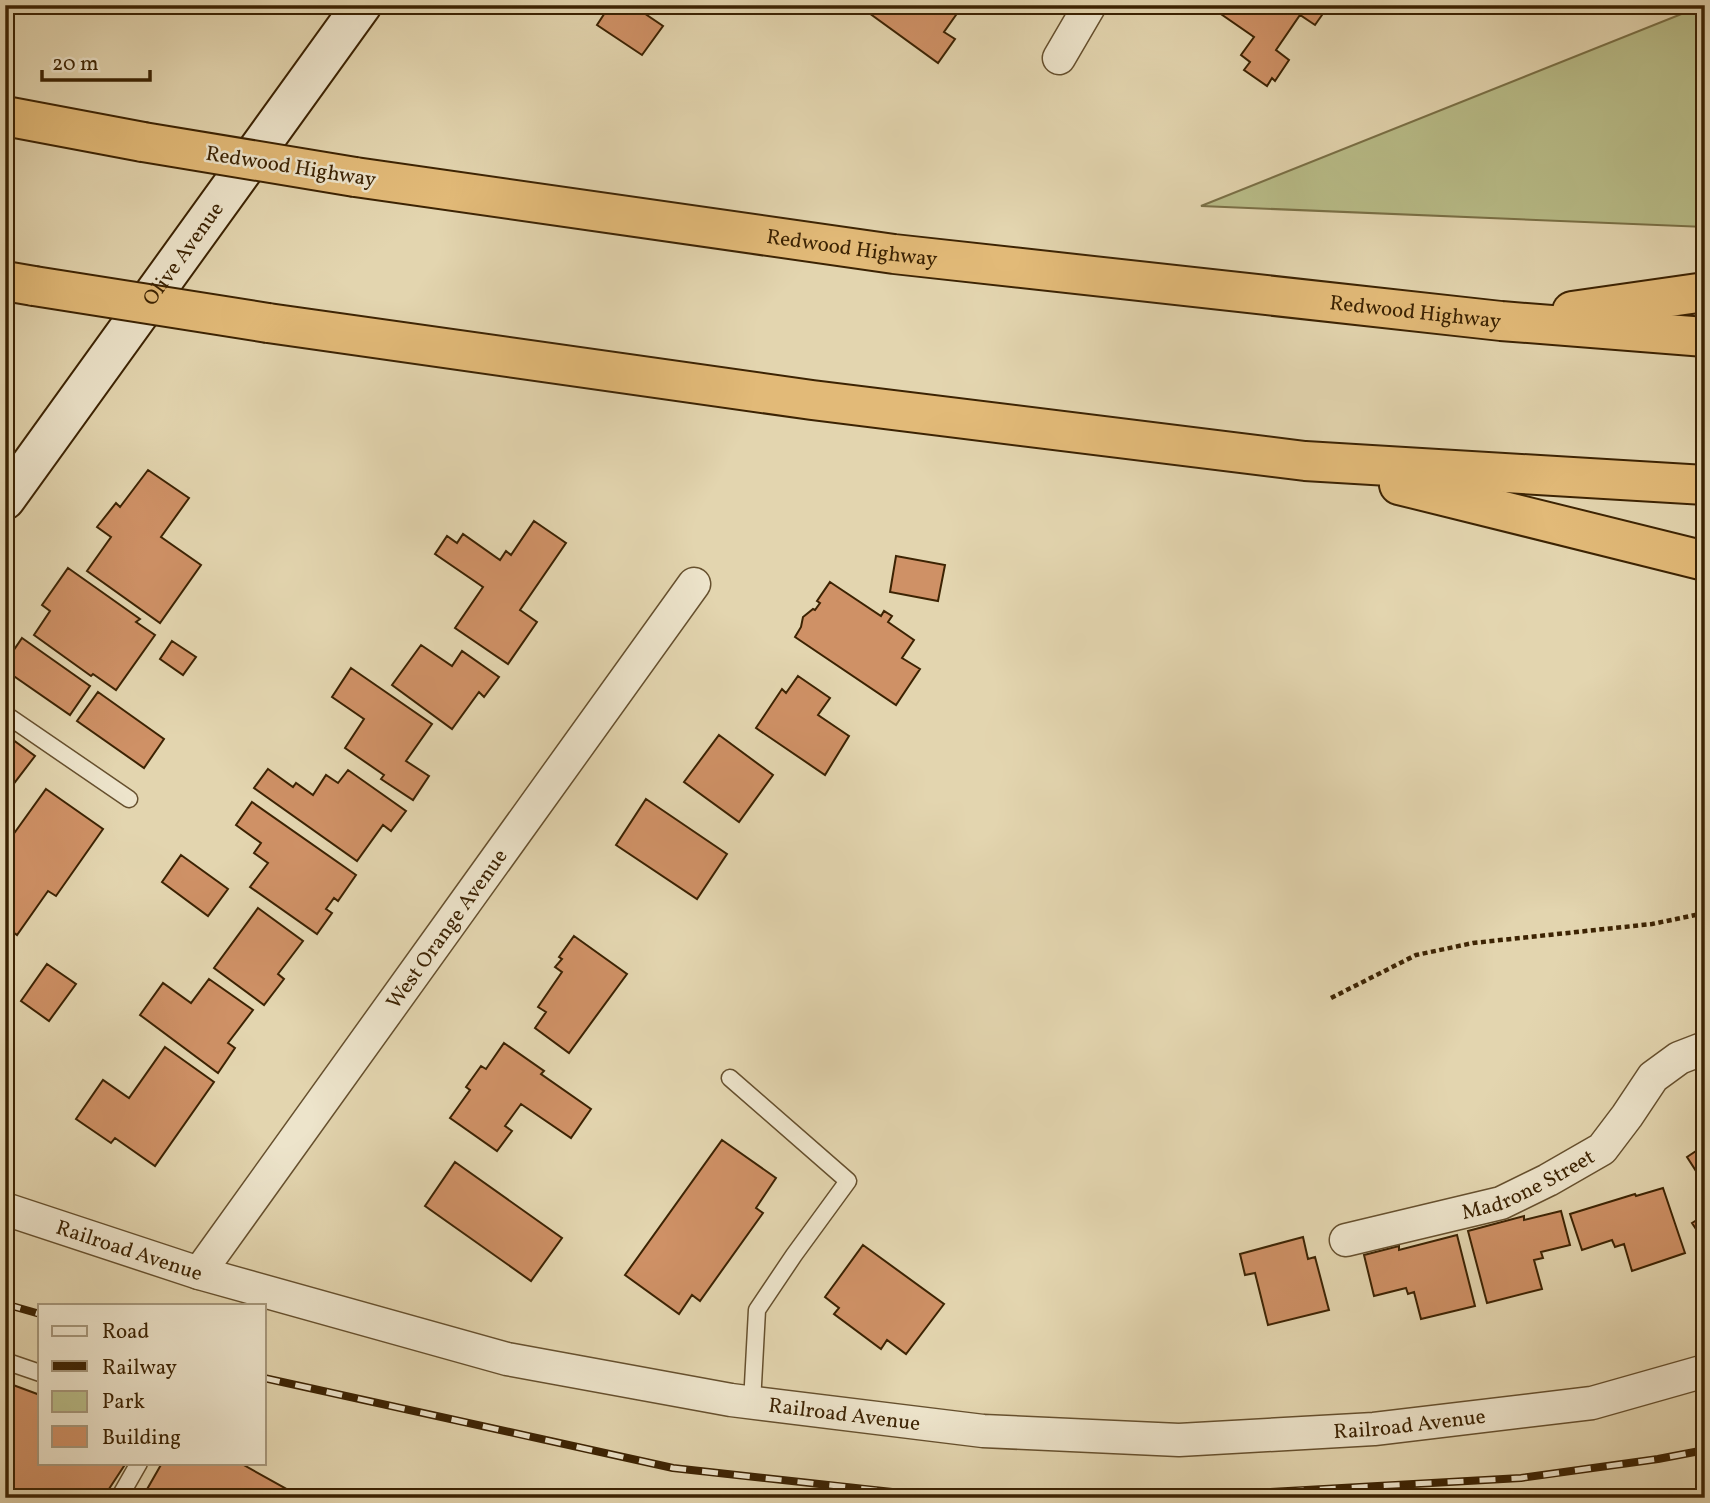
<svg xmlns="http://www.w3.org/2000/svg" width="1710" height="1503" viewBox="0 0 1710 1503" font-family="Vollkorn,serif">
<rect width="100%" height="100%" fill="#e3d5af"/>
<filter id="stains"><feTurbulence type="fractalNoise" baseFrequency=".00286" numOctaves="4"/><feColorMatrix values="0 0 0 0 .2 0 0 0 0 .09 0 0 0 0 .02 0 0 0 .5 -.17"/></filter>
<radialGradient id="worn" r=".72"><stop offset=".6" stop-color="#630" stop-opacity="0"/><stop offset="1" stop-color="#630" stop-opacity=".3"/></radialGradient>
<!-- green -->
<path fill="#b8bc88" stroke="#7a7046" stroke-width="2" d="M1704,5L1705,227L1201,206Z"/>
<!-- building -->
<path fill="#cf9166" stroke="#3c2303" stroke-width="2" d="M610,5H632L663,26L642,55L597,25Z
M858,5H963L944,32L955,39L938,63Z
M1223,5H1329L1315,25L1300,15L1276,50L1289,60L1275,81L1272,78L1267,86L1244,70L1250,62L1241,55L1254,37L1218,12Z
M148,470L189,498L161,537L201,565L160,623L87,571L111,537L97,527L116,503L120,507Z
M534,521L566,543L520,610L537,622L508,664L455,628L483,587L435,554L447,536L457,543L463,534L500,560L506,551L511,555Z
M896,556L945,565L938,601L890,592Z
M68,568L140,619L136,622L155,635L116,690L93,674L91,676L34,635L50,611L42,605Z
M830,582L881,616L884,611L892,616L888,622L914,640L902,658L920,669L896,705L795,637L801,627L803,617L813,609L815,610L820,603L817,601Z
M22,638L90,686L70,715L5,670V663Z
M172,641L196,657L183,675L160,659Z
M421,645L452,666L462,651L499,677L484,697L479,692L452,729L392,685Z
M351,668L432,724L406,761L429,776L413,800L381,779L384,775L345,748L364,719L332,697Z
M798,676L830,698L818,715L849,736L825,775L756,728L782,689L786,693Z
M98,692L164,739L144,768L77,721Z
M5,734L35,756L12,786L5,781Z
M719,735L773,775L739,822L684,782Z
M268,769L293,787L296,783L313,795L326,775L338,783L348,770L406,811L391,831L383,825L357,861L254,788Z
M46,789L103,829L56,896L48,891L17,935L5,926V846Z
M646,799L727,854L697,899L616,845Z
M252,802L356,875L338,901L334,898L326,909L332,913L317,934L250,887L268,863L254,853L261,843L236,825Z
M181,855L228,889L208,916L162,882Z
M258,908L303,941L278,974L284,979L264,1005L214,968Z
M574,936L627,974L569,1053L535,1028L546,1012L538,1007L562,972L555,967L562,959L559,957Z
M47,964L76,984L49,1021L21,1001Z
M209,979L253,1010L228,1043L235,1048L218,1073L140,1015L163,983L191,1003Z
M504,1043L544,1071L541,1074L591,1109L571,1138L521,1104L505,1126L512,1131L497,1151L450,1118L470,1090L466,1087L481,1066L486,1069Z
M165,1047L214,1082L155,1166L115,1138L111,1143L76,1119L103,1080L129,1098Z
M722,1140L776,1178L756,1208L763,1213L700,1301L692,1295L679,1314L625,1275Z
M1705,1145V1185L1687,1157Z
M455,1162L562,1238L531,1281L425,1206Z
M1663,1188L1685,1253L1632,1271L1624,1244L1615,1247L1612,1240L1582,1250L1570,1214L1635,1194L1636,1196Z
M1561,1211L1570,1245L1541,1252L1543,1258L1534,1260L1542,1289L1487,1303L1468,1231L1524,1216V1220Z
M1705,1215V1235L1703,1233L1700,1235L1692,1223Z
M1457,1235L1475,1306L1421,1319L1414,1292L1408,1294L1406,1288L1374,1296L1364,1255L1399,1246V1250Z
M1303,1237L1308,1259L1315,1257L1329,1310L1268,1325L1255,1273L1245,1275L1240,1254Z
M863,1245L944,1304L906,1354L887,1340L881,1349L834,1314L839,1308L825,1297Z
M5,1382L40,1395V1463H126L103,1498H5Z
M162,1463H240L290,1491L286,1498H142Z"/>
<g fill="none" stroke-linecap="round" stroke-linejoin="round">
<defs>
<path id="lane" d="M5,714L129,799
M730,1078L848,1181L794,1255L757,1310L752,1403
M5,1361L40,1373
M119,1498L139,1463"/>
<g id="street">
<path d="M1059,58L1090,5"/>
<path id="s1" d="M5,1209L199,1273L507,1359L731,1400L983,1431L1179,1440L1374,1429L1592,1403L1705,1371"/>
<path id="s2" d="M1346,1240L1501,1203L1548,1180L1602,1149L1627,1116L1653,1077L1679,1058L1705,1048"/>
<path id="s3" d="M199,1273L694,584"/>
</g>
<g id="secondary">
<path id="s4" d="M5,500L362,5"/>
</g>
<g id="highway">
<path d="M5,116L143,142"/>
<path id="s5" d="M355,177L894,254L1501,321L1705,337"/>
<path d="M5,281L34,286"/>
<path d="M1572,311L1705,292"/>
<path d="M268,323L812,400L1305,461L1705,485"/>
<path d="M1399,485L1705,561"/>
</g>
</defs>
<!-- lane casing -->
<use href="#lane" stroke="#66502e" stroke-width="19"/>
<!-- street casing -->
<use href="#street" stroke="#66502e" stroke-width="35"/>
<!-- secondary casing -->
<use href="#secondary" stroke="#3c2303" stroke-width="42"/>
<!-- highway casing -->
<use href="#highway" stroke="#3c2303" stroke-width="42"/>
<!-- path -->
<path stroke="#3c2303" stroke-width="4.5" stroke-dasharray="5 3.5" stroke-linecap="butt" d="M1331,998L1416,955L1473,943L1652,924L1705,913"/>
<!-- lane -->
<use href="#lane" stroke="#ede4cb" stroke-width="16"/>
<!-- street -->
<use href="#street" stroke="#ede4cb" stroke-width="32"/>
<!-- secondary -->
<use href="#secondary" stroke="#ede4cb" stroke-width="38"/>
<!-- highway -->
<use href="#highway" stroke="#e2ba78" stroke-width="38"/>
<defs>
<path id="rail" d="M5,1304L40,1314
M264,1378L673,1468L938,1497L1017,1498
M1160,1498L1521,1478L1658,1459L1705,1450"/>
</defs>
<!-- rail casing -->
<use href="#rail" stroke="#3c2303" stroke-width="8"/>
<!-- rail -->
<use href="#rail" stroke="#ede4cb" stroke-width="5" stroke-dasharray="16" stroke-linecap="butt"/>
<defs>
<path id="highway-bridge" d="M143,142L355,177
M34,286L268,323"/>
</defs>
<!-- highway-bridge casing -->
<use href="#highway-bridge" stroke="#3c2303" stroke-width="42" stroke-linecap="butt"/>
<!-- highway-bridge -->
<use href="#highway-bridge" stroke="#e2ba78" stroke-width="38"/>
</g>
<g text-anchor="middle" stroke-width="5" stroke-linejoin="round" paint-order="stroke">
<!-- street labels -->
<g font-size="21" fill="#3c2303" stroke="#ede4cb">
<text transform="translate(291 166) rotate(9)" y="7">Redwood Highway</text>
<text dy="7" stroke="none"><textPath href="#s5" startOffset="502">Redwood Highway</textPath></text>
<text dy="7" stroke="none"><textPath href="#s4" startOffset="304">Olive Avenue</textPath></text>
<text dy="7" stroke="none"><textPath href="#s5" startOffset="1069">Redwood Highway</textPath></text>
<text dy="7" stroke="none"><textPath href="#s3" startOffset="424">West Orange Avenue</textPath></text>
<text dy="7" stroke="none"><textPath href="#s2" startOffset="191">Madrone Street</textPath></text>
<text dy="7" stroke="none"><textPath href="#s1" startOffset="131">Railroad Avenue</textPath></text>
<text dy="7" stroke="none"><textPath href="#s1" startOffset="866">Railroad Avenue</textPath></text>
<text dy="7" stroke="none"><textPath href="#s1" startOffset="1433">Railroad Avenue</textPath></text>
</g>
</g>
<!-- margin -->
<rect width="1710" height="1503" fill="none" stroke="#e3d5af" stroke-width="28"/>
<rect x="7" y="7" width="1696" height="1489" fill="none" stroke="#3c2303" stroke-width="3.5"/>
<rect x="14" y="14" width="1682" height="1475" fill="none" stroke="#3c2303" stroke-width="2"/>
<!-- legend -->
<rect x="38" y="1304" width="228" height="161" fill="#ede4cb" stroke="#a6977b" stroke-width="2"/>
<rect x="52" y="1326" width="35" height="10" fill="#ede4cb" stroke="#a6977b" stroke-width="2"/>
<text x="102" y="1338" font-size="21" fill="#3c2303">Road</text>
<rect x="52" y="1361" width="35" height="10" fill="#3c2303" stroke="#a6977b" stroke-width="2"/>
<text x="102" y="1374" font-size="21" fill="#3c2303">Railway</text>
<rect x="52" y="1391" width="35" height="21" fill="#b8bc88" stroke="#a6977b" stroke-width="2"/>
<text x="102" y="1408" font-size="21" fill="#3c2303">Park</text>
<rect x="52" y="1426" width="35" height="21" fill="#cf9166" stroke="#a6977b" stroke-width="2"/>
<text x="102" y="1444" font-size="21" fill="#3c2303">Building</text>
<!-- scale -->
<path d="M42 70v10h108v-10" fill="none" stroke="#3c2303" stroke-width="3.5"/>
<text x="52" y="70" font-size="21" fill="#3c2303" stroke="#ede4cb" stroke-width="5" paint-order="stroke">20 m</text>
<rect width="100%" height="100%" filter="url(#stains)"/>
<rect width="100%" height="100%" fill="url(#worn)"/>
</svg>
